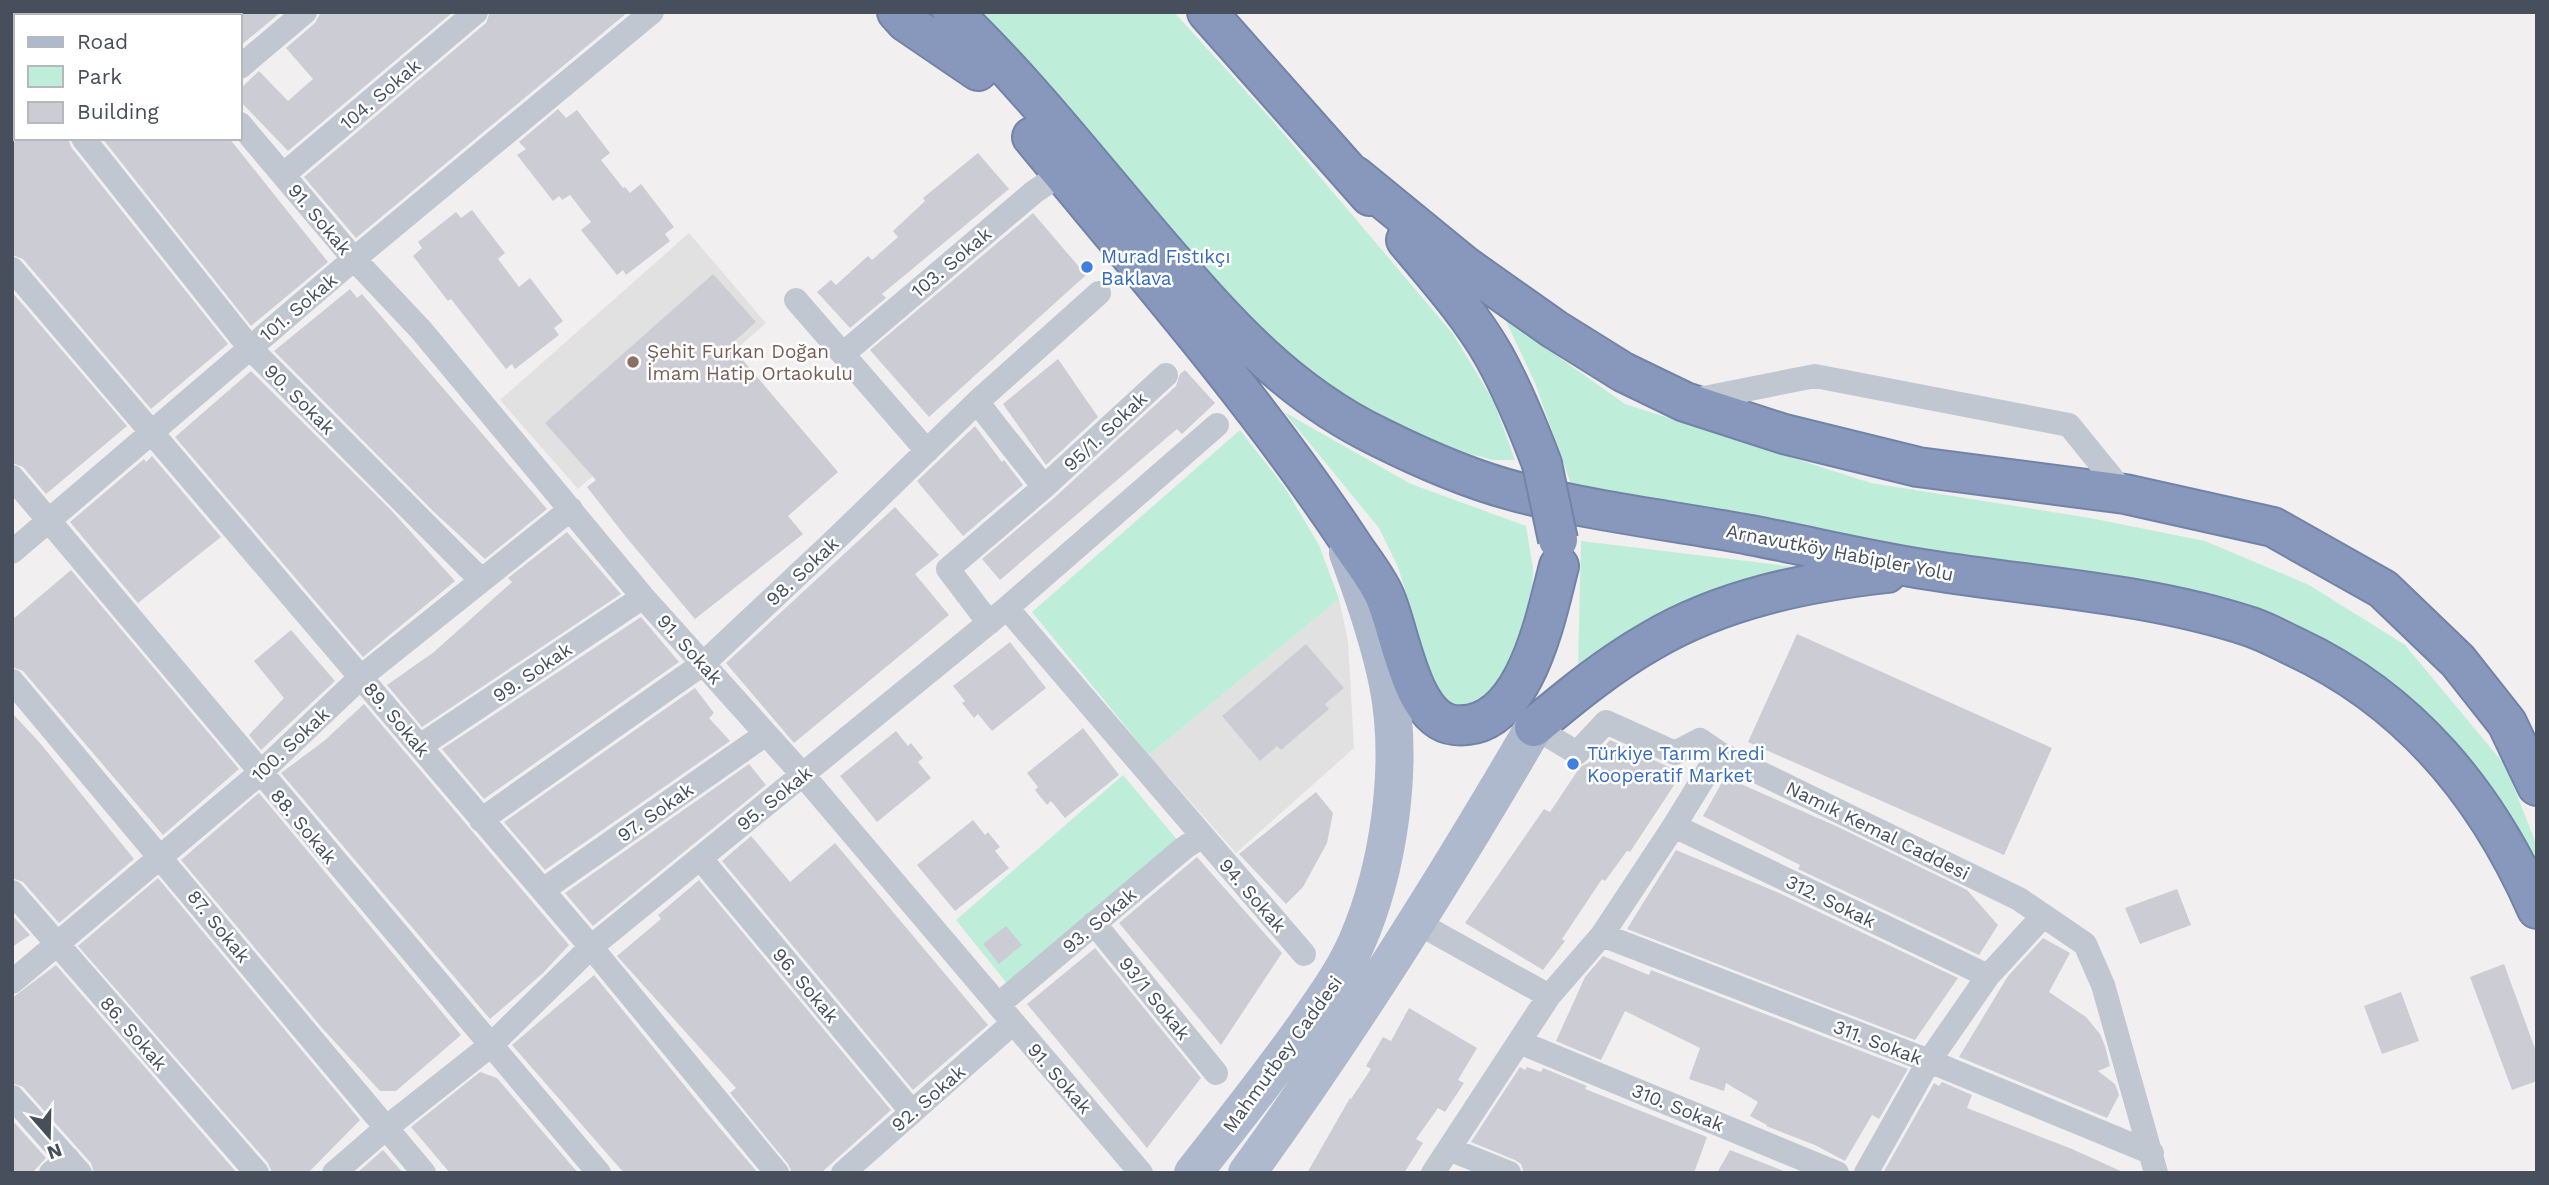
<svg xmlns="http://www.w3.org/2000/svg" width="2549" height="1185" viewBox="0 0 2549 1185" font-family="'Work Sans',sans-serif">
<rect width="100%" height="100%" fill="#f1efef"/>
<!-- education -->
<path fill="#e2e1e1" d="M689,233L766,323L578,489L500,400Z
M1339,599L1348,641L1354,748L1236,853L1149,755Z"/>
<!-- green -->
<path fill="#beeed9" d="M978,12H1174L1271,119L1453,334L1494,402L1515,460H1493L1426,442L1343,401L1298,365L1242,311Z
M1505,319L1625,404L1871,483L2090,518L2205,541L2309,585L2405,645L2505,765L2537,846V865L2489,788L2205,599L2081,570L1908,550L1631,501L1571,484L1535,383Z
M1284,412L1411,484L1526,526L1533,568L1531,629L1499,697L1458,707L1443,700L1428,672L1417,628L1398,567L1379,528Z
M1240,430L1285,488L1319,545L1339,599L1149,755L1032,612Z
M1581,541L1812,569L1578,668Z
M1123,775L1179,842L1009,986L956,920Z"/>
<!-- building -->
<path fill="#cccdd4" d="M240,12H281L240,46Z
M321,12H453L288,151L240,101V89L259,71L288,101L313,79L286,48L315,23Z
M490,12H628L356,238L304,177L486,23Z
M558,109L566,118L577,110L610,153L601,160L623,188L625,187L630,193L641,184L674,227L665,234L670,241L626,275L623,270L617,275L581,230L591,222L570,195L562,200L559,196L553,201L517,155L526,149L519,142Z
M19,138H68L71,147L228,344L151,409L23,259L12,255V144Z
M102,138H229L328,262L251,326Z
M978,153L1009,189L882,294L886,298L850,328L817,292L831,280L836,285L868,256L872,260L898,237L893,231L925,201L923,198Z
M472,210L505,253L498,259L519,287L530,278L563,321L554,328L559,335L515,369L512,364L506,369L451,299L448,301L413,256L422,248L418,242L456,212L461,218Z
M1033,213L1086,275L929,417L870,350Z
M713,274L756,322L730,345L838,472L788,516L803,534L695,619L626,537L587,487L596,480L545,423Z
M350,289L357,298L362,294L547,509L485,559L434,512L274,351Z
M12,292L127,426L46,494L23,467L12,463Z
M1058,359L1098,417L1046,465L1003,404Z
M1185,370L1215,403L1182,434L1177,429L1000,580L982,559L1054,498L1176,386L1180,374Z
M251,371L391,510L455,581L363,657L175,437Z
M975,426L1002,462L1004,460L1023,485L963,536L917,481Z
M152,456L221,537L138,603L70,522L144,459L146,462Z
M895,507L939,555L915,574L949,615L794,743L726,663Z
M567,532L621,594L422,727L387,685L434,652L512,582L508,578Z
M71,570L239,769L163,835L23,671L12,667V620Z
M641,617L679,662L484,799L442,749Z
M291,630L335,681L261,750L249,735L284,698L254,661Z
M1797,634L2052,748L2004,855L1748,742Z
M1010,642L1046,688L992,731L978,714L974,718L962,703L965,701L953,686Z
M1306,644L1344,688L1325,704L1329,709L1281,750L1277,746L1260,761L1222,716Z
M695,688L714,713L709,718L730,741L545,870L504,822Z
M364,704L569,945L543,973L490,1019L281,773L324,741Z
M12,713L40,743L134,859L59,923L23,882L12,878Z
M1083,728L1119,775L1065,818L1051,801L1047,805L1035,790L1038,787L1027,773Z
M896,731L908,746L911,743L923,758L918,762L931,778L877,822L840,776Z
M1610,740L1669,767H1686L1630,852L1627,851L1605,881L1602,879L1562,939L1565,941L1543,970L1465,923L1544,809L1550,812L1580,767L1588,763Z
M749,764L766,785L593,926L565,893Z
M1725,777L1836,826L1967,890L1998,925L1979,955L1798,869L1800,865L1703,816Z
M1316,792L1333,813L1327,843L1303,887L1286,904L1239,854Z
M259,793L461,1035L396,1091H380L323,1029L181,860Z
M973,820L985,835L988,832L1000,847L995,851L1009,868L955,911L917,865Z
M751,836L790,882L835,843L988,1025L913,1090L722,861Z
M1676,850L1779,893L1958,978L1915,1040L1627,929Z
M1197,857L1282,953L1221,1045L1119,923Z
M158,878L360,1120L308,1173H272L268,1163L78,946Z
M699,880L891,1110L821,1173H792L788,1164L730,1093L736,1088L617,956L661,919L658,915Z
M2177,889L2191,925L2140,944L2125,908Z
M12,915L30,935L12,947Z
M1006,926L1022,945L999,964L983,944Z
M2043,938L2070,953L2049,992L2086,1017L2100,1034L2105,1046L2110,1066L2098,1071L2115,1084L2119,1095L2107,1118L1959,1057L2008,976Z
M1095,948L1201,1078L1147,1148L1027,1004Z
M1603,956L1649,975L1651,970L1908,1069L1879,1119L1872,1115L1845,1161L1815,1145L1766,1126L1767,1125L1750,1116L1758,1102L1726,1083L1724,1091L1689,1079L1700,1048L1625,1011L1601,1060L1556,1041L1585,977Z
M2504,964L2537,1054V1081L2512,1090L2470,977Z
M56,965L237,1173H94L91,1163L23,1087L12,1083V998Z
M594,975L707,1113L758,1173H624L512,1045Z
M2401,992L2419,1041L2382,1054L2364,1006Z
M1409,1008L1477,1048L1458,1080L1464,1083L1445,1112L1438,1108L1416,1139L1423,1143L1404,1173H1307L1350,1098L1351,1099L1371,1069L1366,1066L1383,1037L1391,1041Z
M1520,1067L1525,1070L1527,1067L1541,1072L1543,1068L1587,1086L1585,1089L1707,1137L1694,1173H1524L1521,1164L1515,1160L1471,1142Z
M480,1072L497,1078L578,1173H450L411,1127Z
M1942,1082L1972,1095L1967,1108L2072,1149L2125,1173H1883L1934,1083L1939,1086Z
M12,1120L46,1158L32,1173H12Z
M383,1150L403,1173H357Z
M1730,1150L1784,1171V1173H1717Z"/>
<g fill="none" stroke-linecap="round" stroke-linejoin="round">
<defs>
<path id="highway" d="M897,12L906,22L978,71
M952,12C1029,85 1094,170 1163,250C1228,325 1288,393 1379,437C1425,460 1473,481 1522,493C1597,512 1674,521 1750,535C1809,546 1869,561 1929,570C2035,587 2149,593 2251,627C2266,632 2280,640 2295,647C2409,700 2487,795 2537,909
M1207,12L1370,196
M1032,137C1141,269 1255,399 1350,542C1361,559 1376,577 1384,595C1400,629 1410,720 1454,725C1525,733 1546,615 1559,566
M1355,176L1465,266L1554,329L1623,372L1685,402L1784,434L1918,467L2125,494L2273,527L2383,589L2458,661L2507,723L2537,786
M1406,240C1437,277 1470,314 1494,356C1513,390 1528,427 1542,464
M1534,727C1571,696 1609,665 1651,641C1722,599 1806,582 1887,573"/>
</defs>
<!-- highway casing -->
<use href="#highway" stroke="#7383a8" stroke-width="42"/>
<!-- street -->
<path stroke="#c0c7d1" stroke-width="24" d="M150,12L153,16
M125,16L129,12
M12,51L16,56
M240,67L305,12
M12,111L16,108
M240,124L354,259L421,330L643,597L803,775L1141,1173
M83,138L250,348L481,580
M283,175L476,12
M12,269L591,947L777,1173
M796,300L927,451
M843,354L1034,192L1062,173
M1689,401L1815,376L2069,425L2125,494
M977,402L1044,487L1166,375
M12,477L599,1173
M12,552L354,259L652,12
M1007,608L1304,954
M989,623L948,569L1044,487
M12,681L424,1173
M1534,727L1577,753L1606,722L1675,753L1700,740L1719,753
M420,746L643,597
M481,820L704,663L838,537L977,402L1099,293
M1674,826L1988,976
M700,858L912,1112
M543,890L766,734
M12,892L257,1173
M1416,922L1549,996
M1094,923L1216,1073
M1602,935L1929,1061L2152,1153
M12,982L260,773L361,677L571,509
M998,1005L1184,848L1201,837
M1519,1042L1837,1173
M12,1097L80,1173
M1449,1149L1509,1173
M51,1173L68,1159
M334,1173L386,1128L491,1045L591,947L1007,608L1217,425
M843,1173L1013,1023
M1433,1173L1549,996L1602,935L1674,826L1719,753L2019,899L2085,944L2103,985L2156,1173
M1866,1173L1929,1061L1988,976L2043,916"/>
<!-- primary -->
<path stroke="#afb9cd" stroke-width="38" d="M1193,1173C1232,1124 1270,1076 1306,1025C1324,999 1343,973 1356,944C1389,869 1404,765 1388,684C1379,639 1364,596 1348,553
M1247,1173C1351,1030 1445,880 1534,727"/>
<!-- highway -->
<use href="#highway" stroke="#8898bd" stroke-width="38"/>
<defs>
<path id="highway-bridge" d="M1542,464L1558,540"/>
</defs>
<!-- highway-bridge casing -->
<use href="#highway-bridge" stroke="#7383a8" stroke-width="42" stroke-linecap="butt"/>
<!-- highway-bridge -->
<use href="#highway-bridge" stroke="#8898bd" stroke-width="38"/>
</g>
<!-- markers -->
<g fill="#3f7fe0" stroke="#fff" stroke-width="2.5">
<circle cx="1087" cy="267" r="7"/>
<circle cx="1573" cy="764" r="7"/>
</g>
<circle fill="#8d6e63" stroke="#fff" stroke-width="2.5" cx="633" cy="362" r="7"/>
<g text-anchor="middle" stroke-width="5" stroke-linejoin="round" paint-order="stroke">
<!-- street labels -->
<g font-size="19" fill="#474f5c" stroke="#fff">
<text transform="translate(380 94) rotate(-40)" y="7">104. Sokak</text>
<text transform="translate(320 219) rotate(50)" y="7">91. Sokak</text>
<text transform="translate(951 262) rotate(-40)" y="7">103. Sokak</text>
<text transform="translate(298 307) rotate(-40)" y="7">101. Sokak</text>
<text transform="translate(300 399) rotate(45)" y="7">90. Sokak</text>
<text transform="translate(1105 431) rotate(-43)" y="7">95/1. Sokak</text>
<text transform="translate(1840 552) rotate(11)" y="7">Arnavutköy Habipler Yolu</text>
<text transform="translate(802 571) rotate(-43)" y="7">98. Sokak</text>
<text transform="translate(690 649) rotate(48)" y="7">91. Sokak</text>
<text transform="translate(532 672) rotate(-34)" y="7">99. Sokak</text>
<text transform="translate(397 719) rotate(50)" y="7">89. Sokak</text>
<text transform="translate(290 744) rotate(-43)" y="7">100. Sokak</text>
<text transform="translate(774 798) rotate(-39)" y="7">95. Sokak</text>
<text transform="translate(655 812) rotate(-35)" y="7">97. Sokak</text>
<text transform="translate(304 826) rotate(50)" y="7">88. Sokak</text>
<text transform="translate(1878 830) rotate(26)" y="7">Namık Kemal Caddesi</text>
<text transform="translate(1253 895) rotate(49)" y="7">94. Sokak</text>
<text transform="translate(1831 901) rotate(26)" y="7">312. Sokak</text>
<text transform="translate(1099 920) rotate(-40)" y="7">93. Sokak</text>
<text transform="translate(219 926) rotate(51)" y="7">87. Sokak</text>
<text transform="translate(806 985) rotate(50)" y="7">96. Sokak</text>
<text transform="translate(1155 998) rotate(51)" y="7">93/1 Sokak</text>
<text transform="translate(134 1033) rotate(49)" y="7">86. Sokak</text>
<text transform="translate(1878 1042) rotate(21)" y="7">311. Sokak</text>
<text transform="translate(1282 1054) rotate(-54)" y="7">Mahmutbey Caddesi</text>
<text transform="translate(1060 1078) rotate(49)" y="7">91. Sokak</text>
<text transform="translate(928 1098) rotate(-41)" y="7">92. Sokak</text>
<text transform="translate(1678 1107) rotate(22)" y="7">310. Sokak</text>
</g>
<!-- shop labels -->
<g font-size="19" fill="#366cbe" stroke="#fff" text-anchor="start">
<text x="1101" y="263">Murad Fıstıkçı<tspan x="1101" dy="22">Baklava</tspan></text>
<text x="1587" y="760">Türkiye Tarım Kredi<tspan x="1587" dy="22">Kooperatif Market</tspan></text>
</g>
<!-- education labels -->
<g font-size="19" fill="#785e54" stroke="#fff" text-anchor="start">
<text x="647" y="358">Şehit Furkan Doğan<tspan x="647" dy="22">İmam Hatip Ortaokulu</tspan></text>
</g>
</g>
<!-- border -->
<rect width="2549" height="1185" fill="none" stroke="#474f5c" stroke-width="28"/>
<!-- legend -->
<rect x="14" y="14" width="228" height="126" fill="#ffffff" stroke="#b5b9be" stroke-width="2"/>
<rect x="28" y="37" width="35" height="10" fill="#afb9cd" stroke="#b5b9be" stroke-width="2"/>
<text x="77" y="49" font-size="21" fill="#474f5c">Road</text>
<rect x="28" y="66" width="35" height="21" fill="#beeed9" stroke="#b5b9be" stroke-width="2"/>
<text x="77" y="84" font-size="21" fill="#474f5c">Park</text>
<rect x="28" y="102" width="35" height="21" fill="#cccdd4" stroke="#b5b9be" stroke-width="2"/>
<text x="77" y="119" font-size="21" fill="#474f5c">Building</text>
<!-- north arrow -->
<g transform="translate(49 1136) rotate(160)" stroke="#ffffff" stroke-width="5" paint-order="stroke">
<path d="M0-5L12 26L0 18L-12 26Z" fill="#474f5c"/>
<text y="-10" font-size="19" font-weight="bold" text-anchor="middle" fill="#474f5c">N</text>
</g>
</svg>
